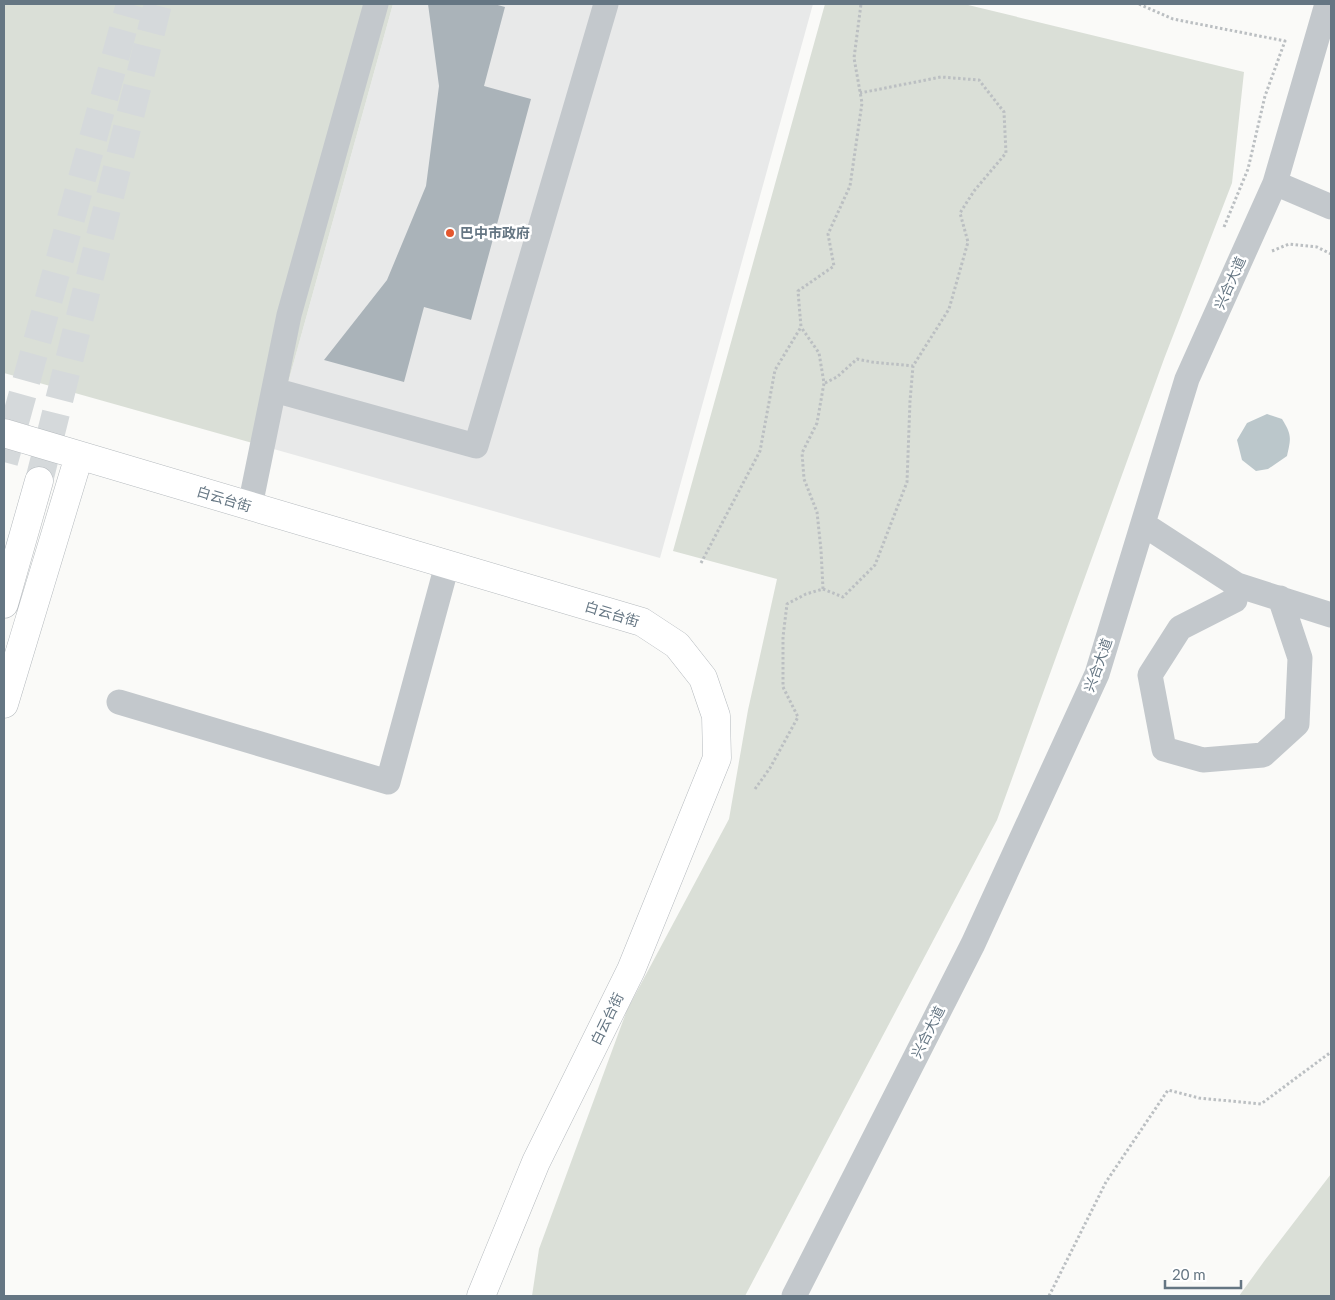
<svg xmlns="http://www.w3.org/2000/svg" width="1335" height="1300" viewBox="0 0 1335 1300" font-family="Lato,'Noto Sans SC',sans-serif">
<rect width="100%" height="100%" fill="#fafaf8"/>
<!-- built -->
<path fill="#e8e9e9" d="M393,4H813L660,558L270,448Z"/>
<!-- green -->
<path fill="#dadfd7" d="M4,4H393L270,448L4,373Z
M825,4H964L1244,72L1232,183L1164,359L997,820L745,1296H532L539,1249L627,1010L729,819L748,710L777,579L673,551Z
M1331,1174V1296H1239L1265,1260Z"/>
<!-- water -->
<path fill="#bbc7cb" d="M1267,414L1282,419C1292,435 1291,438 1287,456L1268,469L1256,471L1242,460L1237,440L1247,423Z"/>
<!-- building -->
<path fill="#aab3b9" d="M428,4H494L505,7L484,86L531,99L471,320L424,307L404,382L324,360L387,280L426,186L439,86Z"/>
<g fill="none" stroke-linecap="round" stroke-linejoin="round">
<!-- major-tunnel -->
<path stroke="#d5d9db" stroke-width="28" stroke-dasharray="28 14" stroke-linecap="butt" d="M4,462L130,4
M39,481L158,4"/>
<defs>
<path id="major" d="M4,433L642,622L677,645L703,678L716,716L717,758L631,970L536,1162L481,1296
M4,604L39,481
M4,704L79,456"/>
</defs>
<!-- major casing -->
<use href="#major" stroke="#b5babe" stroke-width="29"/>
<!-- path -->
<path stroke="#bbbfc2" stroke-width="3" stroke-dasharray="2.5 2.5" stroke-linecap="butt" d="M1139,4L1173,19L1285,41L1265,96L1248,169L1224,227
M1272,251L1289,244L1317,247L1331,254
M825,383L837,377L857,359L872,362L913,366
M701,563L760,451L775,370L801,327L798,291L834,266L828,234L850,186L862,103L854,58L861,4
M823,589L843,597L875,565L907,482L910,401L913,366L949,309L968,242L960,213L974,191L1006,153L1004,112L979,80L941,77L860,93
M755,789L770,768L798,717L783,687V637L787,604L806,594L823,589L821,550L817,512L804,479L802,453L817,423L824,383L819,353L801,327
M1049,1296L1106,1182L1168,1090L1199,1098L1261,1104L1331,1052"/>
<!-- minor -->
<path stroke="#c3c8cc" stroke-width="25" d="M1275,183L1331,207
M274,390L476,446L606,4
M250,506L289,315L376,4
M1143,524L1237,585L1331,615
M1237,585L1235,600L1180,628L1150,675L1164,749L1203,760L1263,755L1297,724L1300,658L1280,598
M119,702L388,782L447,565
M794,1296L973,944L1097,674L1187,379L1275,183L1327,4"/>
<!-- major -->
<use href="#major" stroke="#fff" stroke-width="28"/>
</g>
<!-- markers -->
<circle fill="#e4572e" stroke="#fff" stroke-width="2" cx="450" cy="233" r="5"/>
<g text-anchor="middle" stroke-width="5" stroke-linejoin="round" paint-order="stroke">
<!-- poi labels -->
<g font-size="14" font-weight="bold" fill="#657683" stroke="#fff" text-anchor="start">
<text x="460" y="238">巴中市政府</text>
</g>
<!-- street labels -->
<g font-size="14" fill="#657683" stroke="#fff">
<text transform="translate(1230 283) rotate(-66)" y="5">兴合大道</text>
<text transform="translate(224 499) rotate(17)" y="5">白云台街</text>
<text transform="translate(612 614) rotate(17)" y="5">白云台街</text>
<text transform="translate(1098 665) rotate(-70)" y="5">兴合大道</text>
<text transform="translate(607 1019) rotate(-64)" y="5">白云台街</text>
<text transform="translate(928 1032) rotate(-63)" y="5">兴合大道</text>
</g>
</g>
<!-- border -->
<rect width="1335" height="1300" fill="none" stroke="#657683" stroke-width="10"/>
<!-- scale -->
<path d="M1165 1280v8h76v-8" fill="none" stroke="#657683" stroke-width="2.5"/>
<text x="1172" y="1280" font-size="15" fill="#657683" stroke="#ffffff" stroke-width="4" paint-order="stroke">20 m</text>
</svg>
